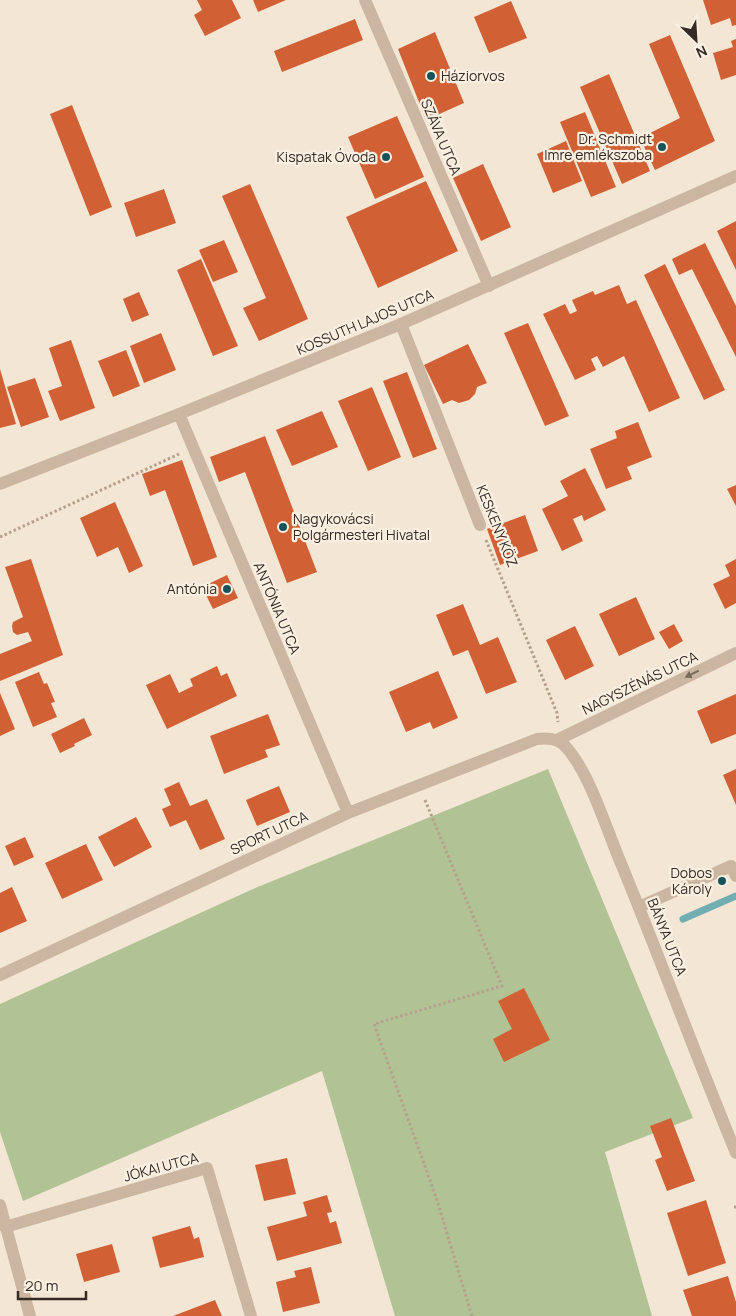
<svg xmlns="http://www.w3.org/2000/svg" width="736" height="1316" viewBox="0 0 736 1316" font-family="Manrope,sans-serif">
<rect width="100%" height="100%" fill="#f3e6d5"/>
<!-- green -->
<path fill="#b1c395" d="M548,769L693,1118L605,1152L652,1316H395L322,1071L23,1201L0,1132V1004L253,889Z"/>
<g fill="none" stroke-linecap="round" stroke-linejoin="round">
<!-- stream -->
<path stroke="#72adb2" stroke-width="7" d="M683,919L736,896"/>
</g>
<!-- building -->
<path fill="#d16135" d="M197,0H232L241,18L205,36L194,15L202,10Z
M253,0H286L258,12Z
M703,0H736V25L732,26L730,18L711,25Z
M511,1L527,38L489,53L474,17Z
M355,19L363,40L282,72L274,51Z
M435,32L464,103L426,120L398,49Z
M670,35L715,141L655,170L640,138L680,118L649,44Z
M736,39V75L721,80L713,53L733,47L731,41Z
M609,74L650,171L622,184L580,87Z
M72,105L112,207L90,216L50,114Z
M585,112L616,187L591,197L560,122Z
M397,116L424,177L375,199L348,137Z
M566,141L582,181L553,193L537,154Z
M483,164L511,227L481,241L453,178Z
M426,181L458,251L378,288L346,217Z
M250,184L308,319L259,341L243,308L266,298L222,196Z
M164,189L176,223L136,237L124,203Z
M736,221V270L717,231Z
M224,240L238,272L213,282L199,250Z
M705,243L736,306V357L692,269L679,275L672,259Z
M201,259L238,346L213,356L177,270Z
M665,264L725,390L704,400L644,275Z
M619,285L627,304L636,300L680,398L649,412L624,356L603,367L597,356L591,359L596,370L575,380L543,314L565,304L570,314L577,311L572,300L593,291L595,295Z
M139,292L149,315L132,322L123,299Z
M528,323L569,416L545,426L504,333Z
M161,333L176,370L144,383L130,346Z
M71,340L95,408L60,421L48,391L62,386L49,348Z
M468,344L487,383L477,387L475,394L469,400L459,403L452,400L443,404L424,365Z
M126,350L140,386L113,397L98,361Z
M0,369L16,424L0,428Z
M407,372L437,449L413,458L383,381Z
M35,378L49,417L21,427L7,387Z
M372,387L401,457L368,471L338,401Z
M322,411L338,447L292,466L276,430Z
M638,422L652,457L627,467L632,479L606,489L590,449L617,438L615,431Z
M265,436L317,572L287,583L245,472L219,482L210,457Z
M182,460L217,557L193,566L165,490L150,496L142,474Z
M585,468L606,510L584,521L582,515L573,519L583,541L562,551L542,509L568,496L560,481Z
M736,485V506L727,489Z
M115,502L143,566L129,573L118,547L97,557L80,518Z
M525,515L538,551L500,565L487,529Z
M31,559L63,655L0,681V654L32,641L28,632L17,635L13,632L12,626L13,622L23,617L5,567Z
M736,559V603L725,609L713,584L730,576L725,565Z
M227,575L238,598L213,609L202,587Z
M636,597L655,639L619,656L599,614Z
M463,604L480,645L498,637L517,682L486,694L468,650L453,656L436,615Z
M674,624L683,641L669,649L659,632Z
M575,626L594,666L565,680L546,640Z
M217,666L221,676L227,673L237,696L167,729L146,685L170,674L179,693L193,686L190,679Z
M438,671L458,718L433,729L430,722L406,732L389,692Z
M39,672L44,684L47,683L55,702L51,703L57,717L33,727L15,682Z
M0,693L15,729L0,736Z
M736,694V734L711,744L697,711Z
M268,714L280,745L265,750L268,757L224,774L210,736Z
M84,718L92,735L74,744L75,746L60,753L51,734Z
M736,769V805L723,775Z
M179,782L190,806L207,799L225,839L200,850L186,820L170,827L162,809L171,805L164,789Z
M279,786L290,812L257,826L246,800Z
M136,817L152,847L114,867L98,837Z
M25,837L34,857L14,866L5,846Z
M86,844L103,880L62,899L45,863Z
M12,887L27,921L0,933V893Z
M524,988L550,1040L504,1062L493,1039L512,1029L498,1001Z
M671,1118L695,1181L667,1191L655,1160L662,1157L650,1126Z
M287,1158L296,1194L264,1201L255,1165Z
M327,1195L332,1212L327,1213L330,1223L336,1221L342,1243L277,1261L267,1227L307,1216L303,1202Z
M706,1200L726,1263L688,1276L667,1213Z
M190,1226L194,1239L199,1237L204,1257L160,1268L152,1237Z
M112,1244L120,1272L84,1282L76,1254Z
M311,1267L320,1303L283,1312L276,1282L296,1277L294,1271Z
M728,1276L736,1302V1316H692L683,1290Z
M215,1300L222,1316H173Z"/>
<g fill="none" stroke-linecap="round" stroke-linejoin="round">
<!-- path -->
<path stroke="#b7a08b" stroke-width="3" stroke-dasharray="2.5 2.5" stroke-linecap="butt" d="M0,537L179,454
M486,540L557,713L558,722
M425,800L502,986L374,1024L436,1197L472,1316
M734,1207H736"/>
<!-- service -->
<path stroke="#cbb6a1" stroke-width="12" d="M401,324L480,525"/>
<!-- pedestrian -->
<path stroke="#cbb6a1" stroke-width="12" d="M639,907L731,866L736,876"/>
<!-- minor -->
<path stroke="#cbb6a1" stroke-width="12" d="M365,0L489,286
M179,414L348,813
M557,740L736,653
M0,975L348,813L537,739C547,738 557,738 565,746C589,771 606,828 620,861C660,958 696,1056 736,1153
M0,1205L30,1316
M5,1227L207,1168L251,1316"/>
<!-- tertiary -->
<path stroke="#cbb6a1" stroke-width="12" d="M0,484L179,414L401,324L736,176"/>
</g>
<!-- one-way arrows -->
<defs><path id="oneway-solid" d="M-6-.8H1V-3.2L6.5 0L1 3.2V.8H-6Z" transform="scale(1.25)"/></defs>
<use fill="#78695c" href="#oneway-solid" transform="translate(692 674) rotate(154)"/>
<!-- markers -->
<g fill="#175359" stroke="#faf0e2" stroke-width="2">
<circle cx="431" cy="76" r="5"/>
<circle cx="662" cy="147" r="5"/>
<circle cx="386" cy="157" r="5"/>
<circle cx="283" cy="527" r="5"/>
<circle cx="227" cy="589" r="5"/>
<circle cx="722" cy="881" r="5"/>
</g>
<g text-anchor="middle" stroke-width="4.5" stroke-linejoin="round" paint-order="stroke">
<!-- poi labels -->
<g font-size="14" fill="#352a24" stroke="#faf0e2" text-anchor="end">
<text x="441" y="81" text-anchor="start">Háziorvos</text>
<text x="652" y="144">Dr. Schmidt<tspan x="652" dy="16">Imre emlékszoba</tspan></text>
<text x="376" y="162">Kispatak Óvoda</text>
<text x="293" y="524" text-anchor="start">Nagykovácsi<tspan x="293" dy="16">Polgármesteri Hivatal</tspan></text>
<text x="217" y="594">Antónia</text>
<text x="712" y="878">Dobos<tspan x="712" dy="16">Károly</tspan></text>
</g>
<!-- street labels -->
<g font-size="14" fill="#352a24" stroke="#faf0e2">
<text transform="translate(441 137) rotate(67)" y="5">SZÁVA UTCA</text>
<text transform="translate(365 322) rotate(-23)" y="5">KOSSUTH LAJOS UTCA</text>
<text transform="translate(497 526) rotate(68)" y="5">KESKENY KÖZ</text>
<text transform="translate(277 608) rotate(67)" y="5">ANTÓNIA UTCA</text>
<text transform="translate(640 683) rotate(-26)" y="5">NAGYSZÉNÁS UTCA</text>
<text transform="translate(269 833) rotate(-25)" y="5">SPORT UTCA</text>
<text transform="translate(667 937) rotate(68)" y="5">BÁNYA UTCA</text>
<text transform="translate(161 1167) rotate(-15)" y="5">JÓKAI UTCA</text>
</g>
</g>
<!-- north arrow -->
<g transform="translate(696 40) rotate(155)" stroke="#faf0e2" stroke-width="4" paint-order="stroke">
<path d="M0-4L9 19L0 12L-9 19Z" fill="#352a24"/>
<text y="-8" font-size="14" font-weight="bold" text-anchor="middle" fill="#352a24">N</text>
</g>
<!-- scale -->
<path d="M18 1291v8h68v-8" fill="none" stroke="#352a24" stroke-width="2.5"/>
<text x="25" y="1291" font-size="15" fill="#352a24" stroke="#faf0e2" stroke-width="4" paint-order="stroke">20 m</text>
</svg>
